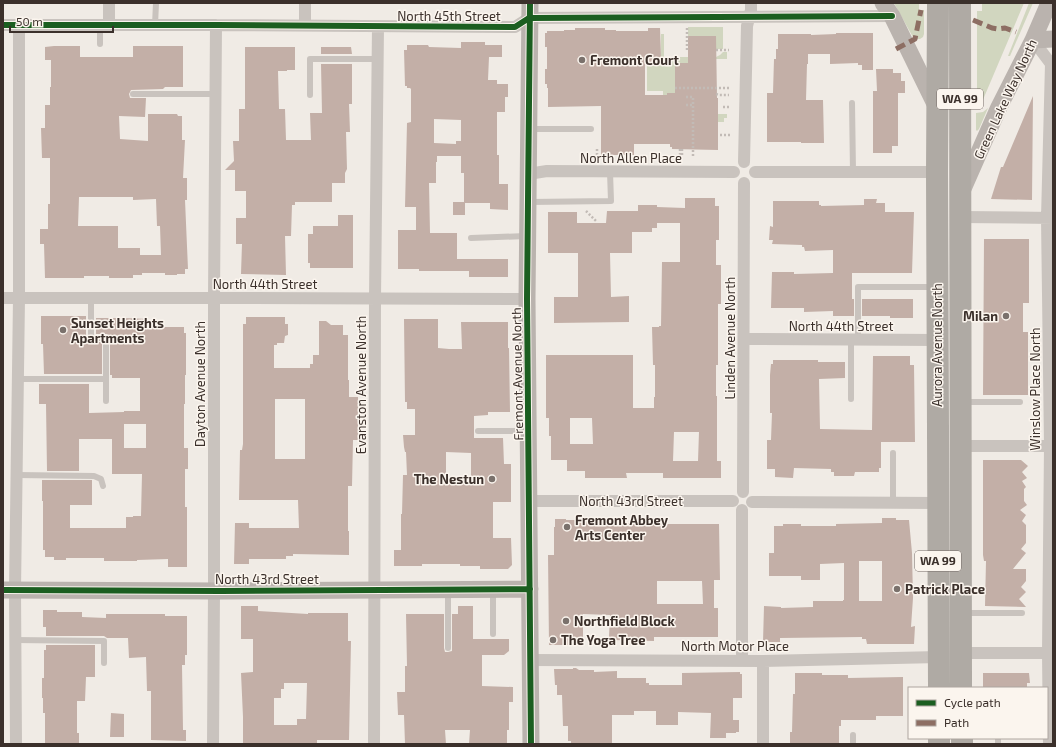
<svg xmlns="http://www.w3.org/2000/svg" width="1056" height="747" viewBox="0 0 1056 747" font-family="'Exo 2',sans-serif">
<rect width="100%" height="100%" fill="#f0ebe5"/>
<!-- green -->
<path fill="#d1d6bf" d="M894,3H919V10H924V34L923,37L920,39H914Z
M982,3H1024L982,102L980,105L977,106V11H982Z
M1029,3H1033L1010,56H1008Z
M688,27H723V49H716V36H688Z
M661,34H664V64L665,63V57H716L720,55L723,52H727V59H699V63H675V89H717L716,92H699V93H697L696,106H706V108H707V114H727V118H724V122H718V118H700V138H694V91H686V93H667V108H663V91H647V64L652,63V57H661Z
M988,108L979,129L977,131L976,130V113L983,112Z"/>
<!-- building -->
<path fill="#c3afa7" fill-rule="evenodd" d="M575,28H605V30H616V31H648V28H660L661,57H652V64H645V95H667V93H675V63H688V36H716L717,98H718V150L672,149V147H670V144H634V155H601V106L548,107V88H547V84H545V69H547V47H545V33H547V31H564V30H575Z
M836,33H873V70H862V65H858V63L830,64V54H808V64H807L806,100H823L824,143H801V142H767V93H773L774,59H776V49H778V34H811V35L836,34Z
M461,42H485V45H502V57H489L488,80H497V84H508V97H505V112H497V155H499V184H508V210L490,209V203H465V215H453V202H464V173H461V156H437V162H436V183H429L430,233H457V259H508V277H469V271H419V269H398V230H416V207H405L407,123L411,122V89L410,88H407V86H405L404,50H407V45H428L429,47L461,48ZM434,119L461,120V141H456V144L434,143Z
M54,46H80V57H133V46H183V87H165L163,89L131,90L129,94L130,98H146L145,117L119,116L120,139L148,141V114H177L178,116H182V140H185L183,178H187V200H185L188,269H185V274H177V275H165V273H142V275H133V278H109V276H84V278H45L44,244H40V229H48V204H50V158H42L41,128H45V105H50V87H51V60H45V47ZM79,197H133V200L156,199L157,226H160L161,255H140V248H118V226H78Z
M245,47H295V70H287V71H278L279,109H285L286,140H311L310,113H322L321,64H352V104H349L350,132H346L347,169L345,173V183H332V202H295V205H292L291,236H285L286,275L241,274L242,244H236V218H246V191H235V170H225L234,161L233,141H239V109H245Z
M321,47H351L352,54H321Z
M876,69H893V73H901V81H905V93H898V146H892V153H873V91H877Z
M1033,96L1032,200L991,199L1001,167H1003Z
M685,198H715V206H719V240H716V265H721V304H718V365H716V396H717V461H721V478H663V473H626L627,478H585V471H567V460H551V436H549V418H546V355H633V408H654V397H655V365H653L652,327H659V326H661L662,262H680V223H657V228H652V232H632V253H610L611,297L629,296V322L554,323V297H578V253H548V212H577V223H606L607,211H638V205H657V207L685,208ZM570,418H592L593,444H570ZM674,432H699L698,461H673Z
M864,199H877L876,203H885V212H914L912,273H852V299H854V316H833V311L804,312V308H771L772,272H794V274L833,273V250L805,251L804,247H802V245L772,244L773,240H769L770,226L773,227V201H819V205H821V206L864,205Z
M338,215H353V268H310V263H308V234H313V226H338Z
M984,239H1029V303H1023V332H1028V395H983Z
M862,299H913V318H890V316H862Z
M41,316H86V338L87,341L91,342H102V374H44L43,344H41Z
M246,317H285V324H288V335L285,336L284,343H277V345H274V368H310V364H313V355H319V321H326L331,325H343V335H348V380H349V397H358V440H353L352,486H348V531H349V555L293,554V556H286V559H249V564H234L235,523H249V528H299L298,500H239L240,450H242L243,444V324H246ZM275,399H305V459H275Z
M96,318H124L148,319V325H152L151,327H184V333H186V375H185V404H184V448H188V469H185V507H187V567H168V559L137,560V561H104V558H66V560H54V557H45V550H43V501H42V480H92V505H70V528H126V517H133V516H141L142,474H112V439H79V471H47L46,404H39V384H89V413L124,412V411H140V378H112V375H110V336L106,334H96ZM124,424H146V448H124Z
M404,319H438V348L449,349H462L461,322H508V348H509L510,412H488V415L474,416V438H503L504,464H511V502H493V538H511L512,565L508,569H480V566H460V564H422V566H394V550H401V514H402L403,475H407L406,452H405L404,447L403,435H415V409H407V402H405ZM446,452L471,453V477H446Z
M873,356H910V365H914L915,442H881V468H879V472H855L854,476H834V472H831V469L794,468L793,478L775,477V469H767V440H771L772,413H770V375L771,364H773V360H818V362H845V378L819,379L820,429L872,430Z
M983,460H1021L1028,466L1022,472L1027,478L1022,481L1026,487L1024,489V501L1027,505L1020,510L1026,515L1022,521L1026,525V543L1021,549L1026,553L1013,569H1026V581L1021,587L1026,592L1019,599L1026,607L985,606L986,561H984L983,555Z
M882,518H896V520H909L912,553L913,598L911,627L915,626L914,644H867L866,639H862V637L780,638V642H763L764,606L781,607V608L813,607V601H843V600H844V563L820,564V580H801V576H769V553H774V526H783V524H801V526H836V524L882,523ZM859,561H882V601H859Z
M555,519H566V520H601V519H613V523H659V524H719L720,580H714V608H718V637H654V641L610,640V637H609L610,615L583,614V645H549L548,555H554V527H555ZM657,581H702L703,604H657Z
M241,606H258V611L308,614V613H348V641H351L349,740H317V744H296V743L243,744V717L241,673L253,672V639H241ZM284,683H307L306,719H297V725H274V698H281V689H284Z
M458,606H473V639H509V651L504,655H482V686L513,687V702H509V730H507V744H469L470,730H445L446,744H405L404,715H398L397,692H405V666H407L406,614H444V648L445,652H448L452,651V614H458Z
M43,610H57V612H82V617L106,618V614H165V616H187V655H185V665H182L183,730H186V741L151,740V691H147L146,657L129,658L128,638H107L104,636H46V627H43Z
M46,645H95V677H86L85,701H77V733H79V744H45V713H43V698H42V678H44V650H46Z
M573,668H576L579,670H594V672L617,671V678H646V683H649V685H682V673L740,672V674H742V698H733V720H739V732H736V733H726V738H710L711,713L678,712V725H656V711H634V715H612V744H571V741H568V726H563L562,695H557V685H555L554,669H573Z
M795,673H822V675H848V678L903,677V716H876V720H841V726H839V744H790V732H792L793,694H795Z
M983,673H1029L1030,683H1027V688H983Z
M111,713L124,714V737H110Z"/>
<g fill="none" stroke-linecap="round" stroke-linejoin="round">
<!-- path -->
<path stroke="#c2bbb6" stroke-width="2.5" stroke-dasharray="2 2" stroke-linecap="butt" d="M687,28V51H688
M716,50H729
M675,88H729
M716,94L719,95H729
M686,97H693V156
M686,105H693
M723,107H729
M720,135H732
M597,149V156
M680,149V156
M682,149V156
M586,211L596,221"/>
<!-- lane -->
<path stroke="#c9c3be" stroke-width="6" d="M100,25V44
M155,25L156,3
M133,94H215
M310,95V59H377
M852,103L853,172
M531,129H591
M530,202L611,201L610,172
M471,238L526,236
M91,298V338H106V401
M851,340V399
M858,340V287H934
M18,379H106
M963,402H1020
M478,431H527
M893,453V503
M17,475L94,476L101,479L103,486
M493,590V634
M448,591V648
M964,613H1022
M15,640L104,641V663
M998,738V744
M853,744V735"/>
<!-- street -->
<path stroke="#c9c3be" stroke-width="12" d="M305,3V25
M3,25H216L515,27L529,18L892,16
M109,25V3
M1033,40L1051,64L1047,218L1050,446L1048,653L1049,744
M744,162L747,26L751,10V3
M755,172H937
M528,174L547,171L734,172
M960,217L1053,218
M3,298H225L527,299
M744,339L937,340
M961,446H1053
M743,492L744,183
M529,501H733
M752,502L938,503
M742,510V660
M961,653H1053
M531,660L763,661L939,657
M763,661V744
M16,744L15,590L19,298V25
M213,744L214,591V298L216,25
M374,744L375,298L378,27"/>
<!-- secondary -->
<path stroke="#bab3ae" stroke-width="17" d="M530,3L527,299L531,744
M883,3L892,16L937,108
M1033,40L1053,39
M962,191L999,107L1033,40L1049,3
M3,590L221,591L530,589"/>
<!-- highway -->
<path stroke="#afaaa4" stroke-width="22" d="M938,3L937,172L939,688
M960,3L961,688
M939,738V744
M962,738V744"/>
<!-- quiet -->
<path stroke="#8d6e63" stroke-width="5" stroke-dasharray="10 5" stroke-linecap="butt" d="M973,20L992,28L998,29L1005,28L1016,32
M896,49L915,39L921,10"/>
<defs>
<path id="cycleway" d="M530,3L527,299L531,744
M3,25H216L515,27L529,18L892,16
M3,590L221,591L530,589"/>
</defs>
<!-- cycleway casing -->
<use href="#cycleway" stroke="#fbf5ee" stroke-width="8"/>
<!-- cycleway -->
<use href="#cycleway" stroke="#1b5e20" stroke-width="6"/>
</g>
<!-- markers -->
<g fill="#7a716c" stroke="#fbf5ee" stroke-width="1.5">
<circle cx="582" cy="60" r="4"/>
<circle cx="1006" cy="316" r="4"/>
<circle cx="63" cy="330" r="4"/>
<circle cx="492" cy="479" r="4"/>
<circle cx="567" cy="527" r="4"/>
<circle cx="897" cy="589" r="4"/>
<circle cx="566" cy="621" r="4"/>
<circle cx="553" cy="640" r="4"/>
</g>
<g text-anchor="middle" stroke-width="3" stroke-linejoin="round" paint-order="stroke">
<!-- shield labels -->
<g fill="#fbf5ee" stroke="#756b66" stroke-width="1">
<rect x="937" y="89" width="46" height="20" rx="3"/>
<rect x="915" y="551" width="46" height="20" rx="3"/>
</g>
<g font-size="12" font-weight="bold" fill="#3b302b">
<text x="960" y="103">WA 99</text>
<text x="938" y="565">WA 99</text>
</g>
<!-- street labels -->
<g font-size="13" fill="#3b302b" stroke="#fbf5ee">
<text x="449" y="21">North 45th Street</text>
<text transform="translate(1005 99) rotate(-65)" y="5">Green Lake Way North</text>
<text x="631" y="163">North Allen Place</text>
<text x="265" y="289">North 44th Street</text>
<text x="841" y="331">North 44th Street</text>
<text transform="translate(730 338) rotate(-90)" y="5">Linden Avenue North</text>
<text transform="translate(937 345) rotate(-90)" y="5">Aurora Avenue North</text>
<text transform="translate(517 374) rotate(-91)" y="5">Fremont Avenue North</text>
<text transform="translate(200 384) rotate(-90)" y="5">Dayton Avenue North</text>
<text transform="translate(361 385) rotate(-90)" y="5">Evanston Avenue North</text>
<text transform="translate(1035 389) rotate(-90)" y="5">Winslow Place North</text>
<text x="631" y="506">North 43rd Street</text>
<text x="267" y="584">North 43rd Street</text>
<text x="735" y="651">North Motor Place</text>
</g>
<!-- poi labels -->
<g font-size="13" font-weight="bold" fill="#3b302b" stroke="#fbf5ee" text-anchor="start">
<text x="590" y="65">Fremont Court</text>
<text x="998" y="321" text-anchor="end">Milan</text>
<text x="71" y="328">Sunset Heights<tspan x="71" dy="15">Apartments</tspan></text>
<text x="484" y="484" text-anchor="end">The Nestun</text>
<text x="575" y="525">Fremont Abbey<tspan x="575" dy="15">Arts Center</tspan></text>
<text x="905" y="594">Patrick Place</text>
<text x="574" y="626">Northfield Block</text>
<text x="561" y="645">The Yoga Tree</text>
</g>
</g>
<!-- border -->
<rect width="1056" height="747" fill="none" stroke="#3b302b" stroke-width="8"/>
<!-- legend -->
<rect x="908" y="687" width="140" height="52" fill="#fbf5ee" stroke="#aea6a0"/>
<rect x="916" y="700" width="20" height="6" fill="#1b5e20" stroke="#aea6a0"/>
<text x="944" y="707" font-size="12" fill="#3b302b">Cycle path</text>
<rect x="916" y="720" width="20" height="6" fill="#8d6e63" stroke="#aea6a0"/>
<text x="944" y="727" font-size="12" fill="#3b302b">Path</text>
<!-- scale -->
<path d="M10 26v6h103v-6" fill="none" stroke="#3b302b" stroke-width="2"/>
<text x="16" y="26" font-size="12" fill="#3b302b" stroke="#fbf5ee" stroke-width="3" paint-order="stroke">50 m</text>
</svg>
